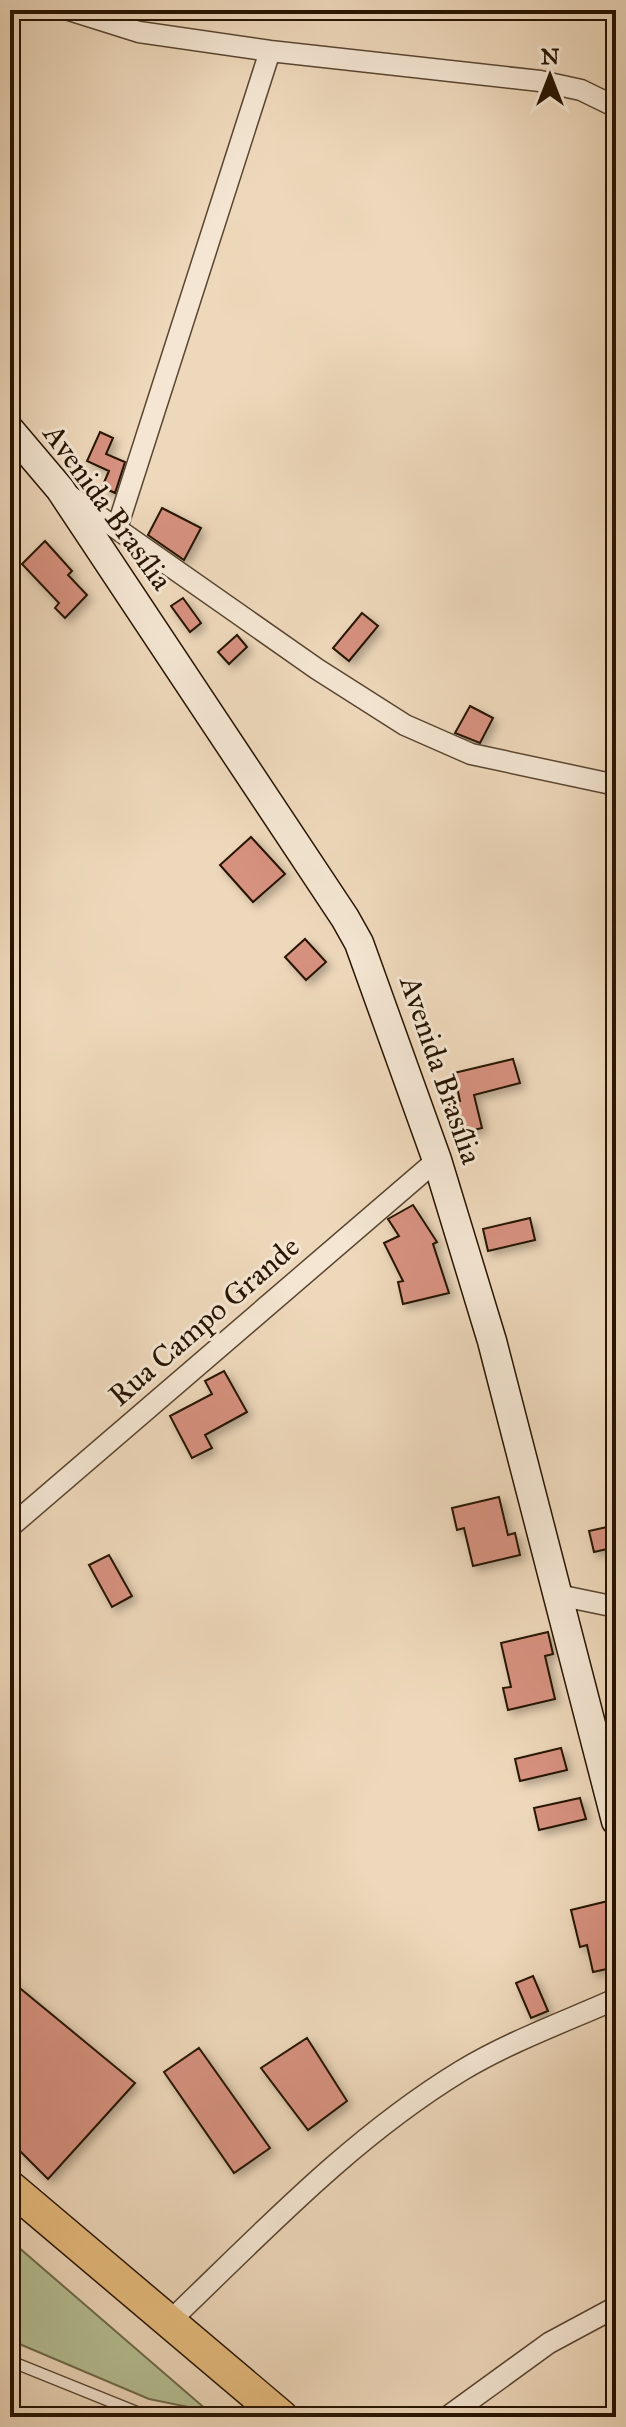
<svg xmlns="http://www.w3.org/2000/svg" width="626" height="2427" viewBox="0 0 626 2427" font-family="'IM FELL Great Primer',serif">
<defs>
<filter id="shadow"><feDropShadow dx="4.5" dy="4.5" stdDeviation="4" flood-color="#0004"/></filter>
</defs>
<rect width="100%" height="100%" fill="#eed8bb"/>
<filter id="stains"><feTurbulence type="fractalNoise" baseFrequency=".0025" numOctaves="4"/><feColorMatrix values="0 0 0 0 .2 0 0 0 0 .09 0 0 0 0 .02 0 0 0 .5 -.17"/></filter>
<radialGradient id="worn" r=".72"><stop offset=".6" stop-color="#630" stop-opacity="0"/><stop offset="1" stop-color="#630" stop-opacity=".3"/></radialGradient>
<!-- green -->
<path fill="#b5bf93" stroke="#6e6a4a" stroke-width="2" d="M10,2240L208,2411L149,2399L10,2340Z"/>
<!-- building -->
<path fill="#d6917f" stroke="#271401" stroke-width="2" filter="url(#shadow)" d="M100,432L113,438L106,454L125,462L115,493L102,487L109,471L87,461Z
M162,508L201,528L184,560L148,535Z
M45,541L72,571L68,575L87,595L65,618L55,608L59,603L22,564Z
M183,598L201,623L190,632L171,606Z
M362,613L378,626L349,661L333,648Z
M237,635L247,647L229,664L218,652Z
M470,706L493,718L480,743L455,733Z
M251,837L285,874L253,902L220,865Z
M305,939L326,962L306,980L285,957Z
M513,1059L520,1083L474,1095L482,1128L457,1134L449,1104L460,1101L454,1073Z
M413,1205L437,1242L433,1244L449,1293L403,1304L398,1282L403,1281L384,1243L399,1236L388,1219Z
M530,1218L535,1240L488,1251L483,1229Z
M224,1371L247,1412L205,1435L212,1448L192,1458L170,1416L212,1394L205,1381Z
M499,1497L508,1535L515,1533L520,1555L473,1566L464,1528L457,1530L452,1508Z
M616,1525V1547L594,1552L589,1531Z
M109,1555L132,1596L112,1607L89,1565Z
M548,1632L553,1654L545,1656L555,1699L508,1710L503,1688L511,1687L501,1643Z
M561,1748L567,1770L520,1781L515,1759Z
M580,1798L586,1819L539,1830L534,1808Z
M608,1901L616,1934V1967L593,1972L587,1945L580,1947L571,1910Z
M533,1976L548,2011L531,2018L516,1983Z
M10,1980L135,2083L48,2179L10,2141Z
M307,2038L347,2101L308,2130L261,2068Z
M199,2048L270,2148L234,2173L164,2072Z"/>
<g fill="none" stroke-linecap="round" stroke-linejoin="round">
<defs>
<path id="lane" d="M10,2361L149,2417"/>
<path id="street" d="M69,10L139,32L270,51L540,81L581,90L616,107
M70,496L317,669L405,725L471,754L616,785
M117,528L270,51
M10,1527L437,1160
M558,1595L616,1607
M169,2322C261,2234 351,2138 461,2071C509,2042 564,2022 616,1999
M447,2417L549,2343L616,2307"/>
<path id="secondary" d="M10,430L60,489L345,918L359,943L437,1160L492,1341L616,1821"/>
<path id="primary" d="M10,2187L282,2417"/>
</defs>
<!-- lane casing -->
<use href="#lane" stroke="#594530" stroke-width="13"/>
<!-- street casing -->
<use href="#street" stroke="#594530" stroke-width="23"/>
<!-- secondary casing -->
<use href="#secondary" stroke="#271401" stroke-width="31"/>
<!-- primary casing -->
<use href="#primary" stroke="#271401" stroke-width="35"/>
<!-- lane -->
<use href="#lane" stroke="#f4e6d3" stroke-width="10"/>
<!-- street -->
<use href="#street" stroke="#f4e6d3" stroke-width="20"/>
<!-- secondary -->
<use href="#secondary" stroke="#f4e6d3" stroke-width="28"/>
<!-- primary -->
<use href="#primary" stroke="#e7bc7e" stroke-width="32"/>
</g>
<g text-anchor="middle" stroke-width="6" stroke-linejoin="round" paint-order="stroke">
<!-- street labels -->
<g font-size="30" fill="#271401" stroke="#f4e6d3">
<text transform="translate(108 507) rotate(54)" y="10">Avenida Brasília</text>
<text transform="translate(441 1070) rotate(71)" y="10">Avenida Brasília</text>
<text transform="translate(204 1321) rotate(-41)" y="10">Rua Campo Grande</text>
</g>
</g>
<!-- margin -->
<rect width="626" height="2427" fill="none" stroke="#eed8bb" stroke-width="40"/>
<rect x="12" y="12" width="602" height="2403" fill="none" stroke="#271401" stroke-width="4"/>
<rect x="20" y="20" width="586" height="2387" fill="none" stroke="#271401" stroke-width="2"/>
<!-- north arrow -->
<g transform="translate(550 76)" stroke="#f4e6d3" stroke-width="6" paint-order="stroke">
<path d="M0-6L14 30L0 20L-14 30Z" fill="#271401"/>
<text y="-12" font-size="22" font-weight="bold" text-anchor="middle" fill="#271401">N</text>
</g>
<rect width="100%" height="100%" filter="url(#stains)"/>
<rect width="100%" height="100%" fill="url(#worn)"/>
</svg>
